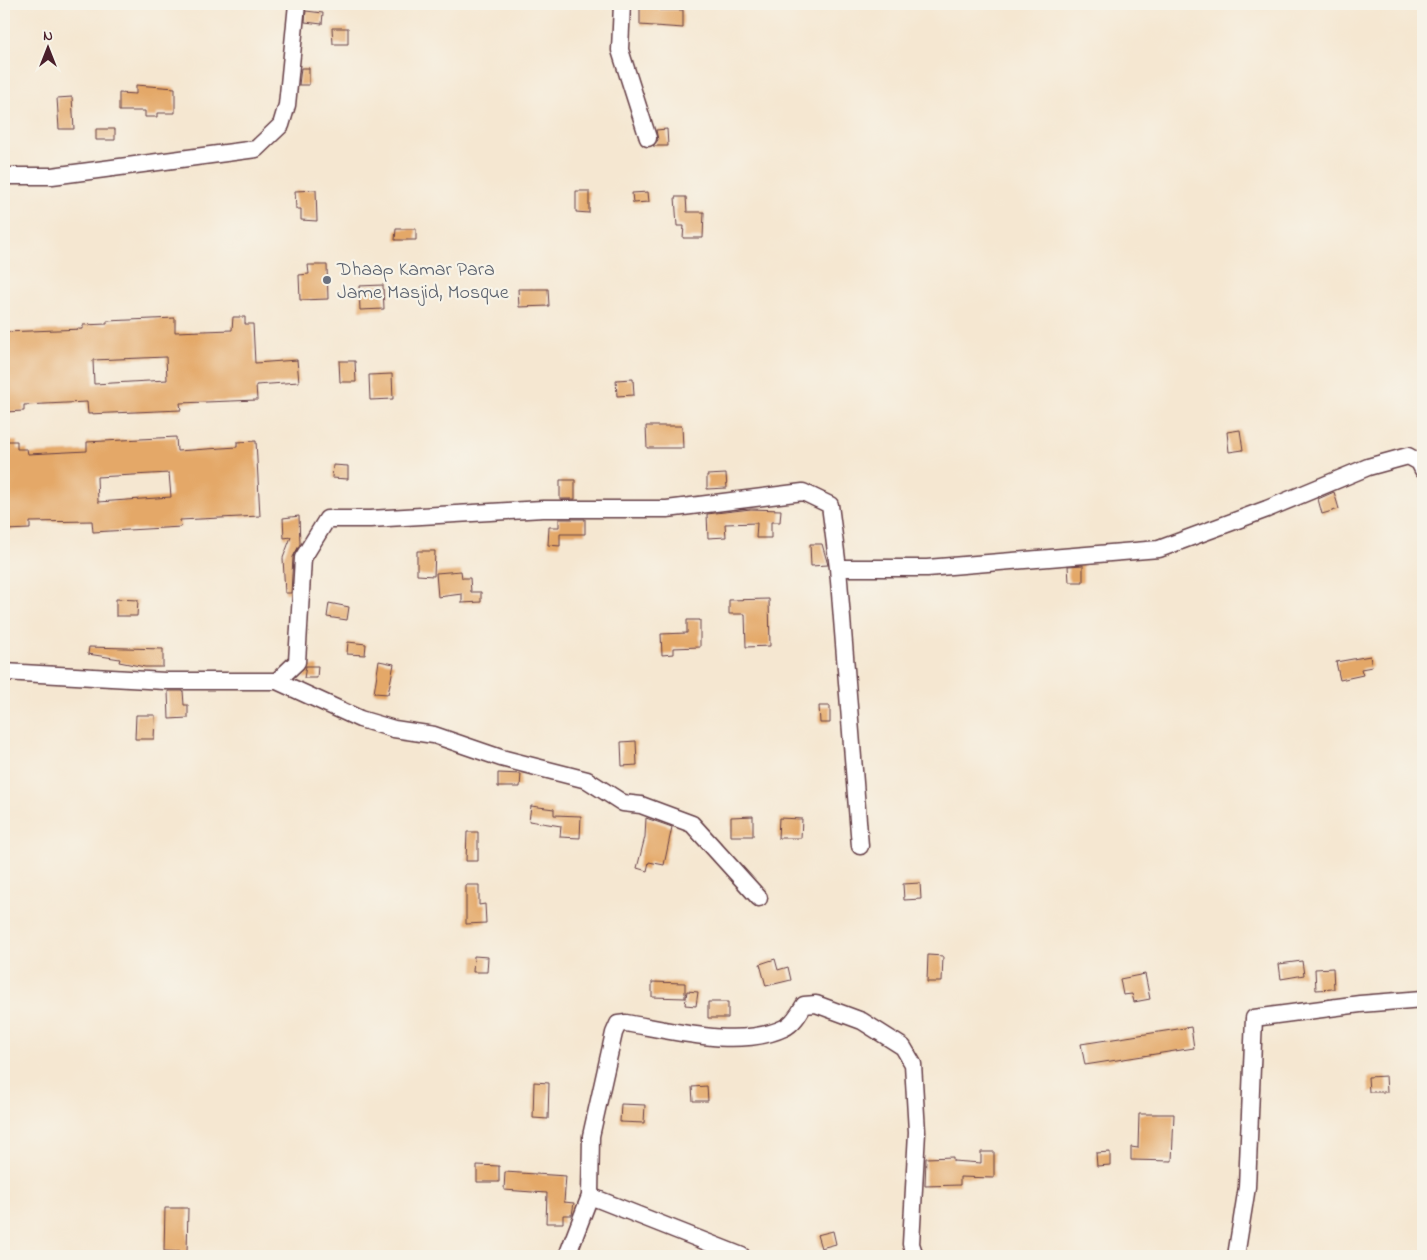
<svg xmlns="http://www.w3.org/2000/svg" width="1427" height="1260" viewBox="0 0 1427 1260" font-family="'Indie Flower',sans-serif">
<rect width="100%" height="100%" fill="#f7f3e8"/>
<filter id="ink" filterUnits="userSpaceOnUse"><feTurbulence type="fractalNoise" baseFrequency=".02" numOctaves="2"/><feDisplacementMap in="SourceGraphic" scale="10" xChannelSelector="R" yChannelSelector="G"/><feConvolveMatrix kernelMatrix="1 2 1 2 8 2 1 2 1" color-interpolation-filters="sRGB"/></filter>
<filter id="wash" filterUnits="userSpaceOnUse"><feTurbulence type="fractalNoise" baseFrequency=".0096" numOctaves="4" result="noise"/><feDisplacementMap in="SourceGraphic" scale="20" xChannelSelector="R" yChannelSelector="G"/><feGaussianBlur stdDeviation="1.12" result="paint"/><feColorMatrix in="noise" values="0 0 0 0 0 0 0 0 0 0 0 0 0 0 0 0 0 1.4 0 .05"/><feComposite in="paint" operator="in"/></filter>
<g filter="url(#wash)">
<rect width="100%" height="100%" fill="#f5e7d1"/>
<g id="blocks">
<!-- building -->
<path fill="#e4a868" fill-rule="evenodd" d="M640,4H660L659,10H683V28L640,25Z
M306,11L323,13L322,24L305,22Z
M332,28H348V44H333Z
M301,68H309V85H299Z
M136,85L175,88V113H157V117H145V111H119V93L136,94Z
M72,97L74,129H59L57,98Z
M96,129H115V140H96Z
M667,129L668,146H653L658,140L656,130Z
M316,190L317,221L301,220V209H296L295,191Z
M576,191H589V213L576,212Z
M648,192L649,202L633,203L632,193Z
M675,197H686L687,212H704L703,238H683L684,226H677Z
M396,229H416V240H395Z
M308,265H327L328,299L300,300L299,275L309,274Z
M383,285L384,309L360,310L359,286Z
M518,289H548L549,306L519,307Z
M233,317H245V324H253L255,363L297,360L299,382L256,385L257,400L180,403L181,410L88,414L87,402L24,405V411L4,412V332L83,329V325L107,324V321L175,318V332L232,330ZM166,357L167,380L94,384L93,360Z
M339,361H355L356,382H340Z
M392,374L393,399L370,400L369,375Z
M633,379L634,395L617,396L616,380Z
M646,426H682L683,448H647Z
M1240,430L1243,450L1229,452L1227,432Z
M176,437L177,451L237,447V442L256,441L260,516L180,520L181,527L93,532L92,521L30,522V529L4,530V441H17V449H27L28,454L87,451V442ZM169,473L171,497L98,502L97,477Z
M333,465L348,466V479L332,478Z
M726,474L727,488L707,489V475Z
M560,480H575V499H560Z
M1334,492L1339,509L1322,514L1318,499Z
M751,509L781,510L780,522H771V538H756L757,523L725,524L726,537L708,538L707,514Z
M299,516L300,544L293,557L291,593H285L283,558L291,537L284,538L283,518Z
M559,519H585V534H560V546L548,545L549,527H559Z
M810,544H822L828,565L811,566Z
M417,551H435L434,576L417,575Z
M1083,565V582H1069L1068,566Z
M461,571L462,578H470L471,592H481V602L462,603V594L438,597L436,573Z
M116,599L138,600L137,616H116Z
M769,599L770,646L746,647L745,614H729V600Z
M329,603L349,607L347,620L327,617Z
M687,620H700V647L673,648V654L662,655L661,634L687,633Z
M348,642L366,644L365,655L347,654Z
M89,647L163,649V667H145L119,662L120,659L88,654Z
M1370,656L1372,667L1361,669L1363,675L1340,680L1336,662Z
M379,661L394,664L388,694L374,693Z
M306,666H318L317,678H304Z
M168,691H183L184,705H188V718L169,719Z
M819,706H830V723H820Z
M136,715H155L154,739H135Z
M636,741L637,765L622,766L621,742Z
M498,773L521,774L520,787H498Z
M531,806L554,809V815L581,816L580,838L560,837L561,826L529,821Z
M753,816V836H731V817Z
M646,818L672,827L664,865L649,862L647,871L637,868L645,837Z
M779,818L802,819L801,838H778Z
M467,832H478V861H466Z
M920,883L921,899L904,900L903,884Z
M466,885H479V905L485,904L486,923L466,924Z
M928,955L943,956L942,982H927Z
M474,956L488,957L487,972H473Z
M775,959L778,970L788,967L791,980L766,986L760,964Z
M1302,961L1304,975L1281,979L1279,964Z
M1333,968L1334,989L1316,990L1315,969Z
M1145,974L1150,999L1134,1002L1132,994L1123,995L1120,979Z
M652,982L685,983V998L652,997Z
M687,991L698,992L696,1006L685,1005Z
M708,1002H728V1018H708Z
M1191,1027L1194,1048L1085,1065L1081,1044Z
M1386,1076L1387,1092H1369L1368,1077Z
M534,1082L549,1083L548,1119L533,1118Z
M707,1086L708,1101H693L692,1087Z
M621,1104L645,1105L644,1123L620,1122Z
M1139,1114H1174L1172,1161L1131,1160V1147L1138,1148Z
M981,1152H994V1178L960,1177V1185L925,1186L926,1158L953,1157V1161L981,1163Z
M1110,1152V1165L1097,1166L1096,1153Z
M477,1165L499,1166V1182H477Z
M505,1172L566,1176L564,1202L574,1203L572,1215H563V1223H546L547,1193L504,1190Z
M165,1208H188L187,1252L164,1251Z
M833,1231L836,1244L821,1248L817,1235Z"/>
</g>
</g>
<g filter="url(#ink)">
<use href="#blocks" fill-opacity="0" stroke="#643d44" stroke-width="1"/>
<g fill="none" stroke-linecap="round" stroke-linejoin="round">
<defs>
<path id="minor" d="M622,4L620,50L648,138
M4,176H52L256,149L281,125L287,105L297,4
M838,568L860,846
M4,672L165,681H277L297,662L303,558L327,519H370L543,509H667L803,492L830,505L838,568H927L1159,549L1267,509L1368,467L1408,456L1419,462L1423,470
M277,681L360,719L394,729L434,735L501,758L587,780L623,803L641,805L692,824L759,898
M590,1196L591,1136L614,1033L618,1024L626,1023C673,1031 740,1049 784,1028C793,1024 799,1014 804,1005L816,1004L862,1021L903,1047L913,1064L917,1132L911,1244L915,1256
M567,1256L590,1196L742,1256
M1236,1256L1247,1187L1254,1018L1360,1004L1423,999"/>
</defs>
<!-- minor casing -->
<use href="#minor" stroke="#643d44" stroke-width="19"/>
<!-- minor -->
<use href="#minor" stroke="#fff" stroke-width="16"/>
</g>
</g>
<!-- markers -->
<circle fill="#6b7280" stroke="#f7f3e8" stroke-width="2" cx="327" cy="280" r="5"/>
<g text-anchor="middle" stroke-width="4.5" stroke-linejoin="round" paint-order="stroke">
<!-- worship labels -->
<g font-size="20" fill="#5b616d" stroke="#f7f3e8" text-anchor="start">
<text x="337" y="275">Dhaap Kamar Para<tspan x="337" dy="23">Jame Masjid, Mosque</tspan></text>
</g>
</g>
<!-- margin -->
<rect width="1427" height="1260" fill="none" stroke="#f7f3e8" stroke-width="20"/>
<!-- north arrow -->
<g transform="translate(48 48)" stroke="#f7f3e8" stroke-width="4" paint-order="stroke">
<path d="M0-4L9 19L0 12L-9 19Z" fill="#4a1f2b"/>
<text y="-8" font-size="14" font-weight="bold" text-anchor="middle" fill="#4a1f2b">N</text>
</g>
</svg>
